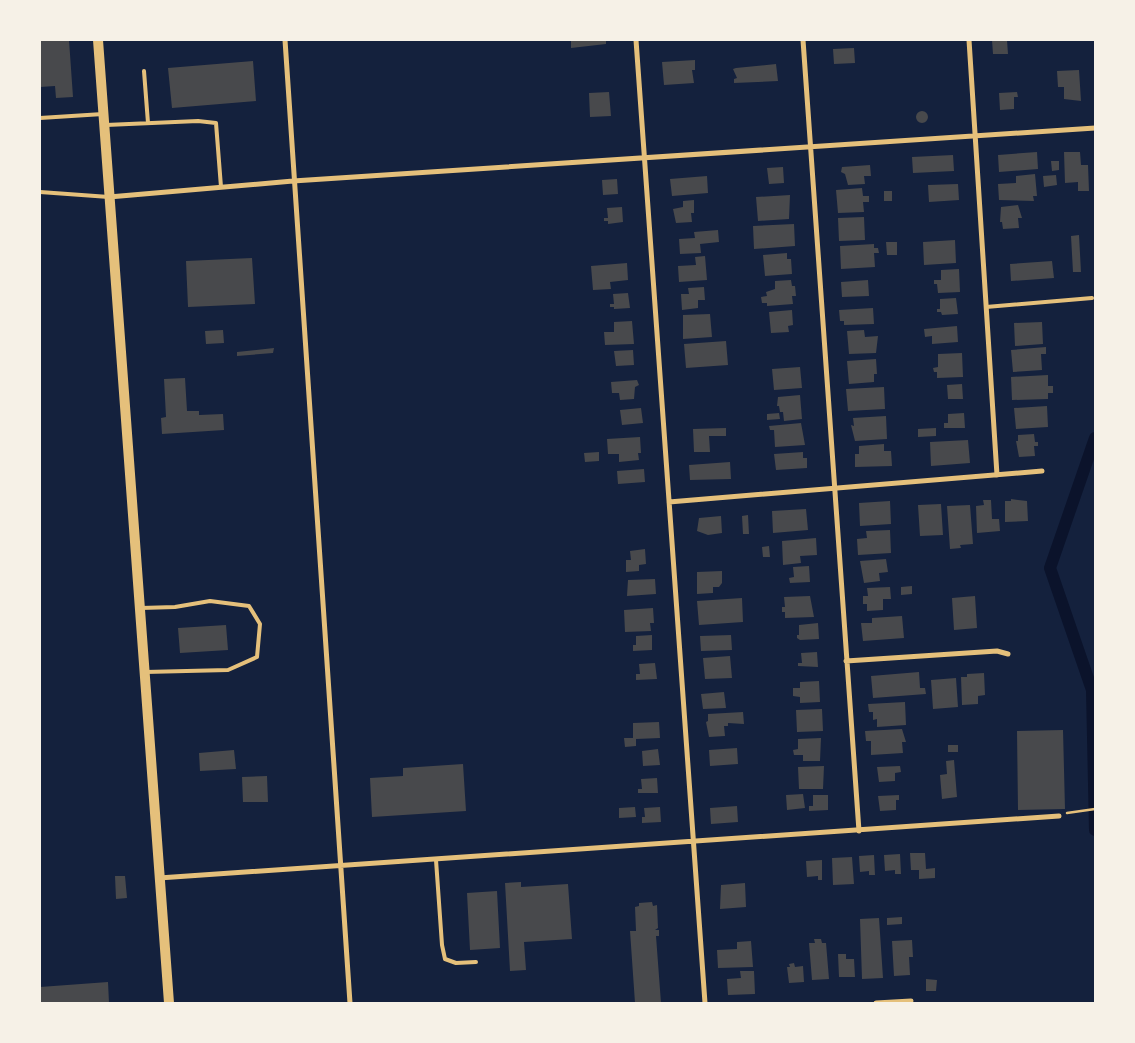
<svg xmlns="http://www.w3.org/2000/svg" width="1135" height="1043" viewBox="0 0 1135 1043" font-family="'Titillium Web',sans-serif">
<rect width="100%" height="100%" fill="#14213d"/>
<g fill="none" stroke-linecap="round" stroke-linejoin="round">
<!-- canal -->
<path stroke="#0b132b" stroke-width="12" d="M1095,438L1050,568L1092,690L1095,830"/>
</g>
<!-- building -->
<path fill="#48494c" d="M40,40H69L73,97L56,98L55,86L40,87Z
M606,40V44L571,48V41Z
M992,40H1007L1008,54H993Z
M854,48L855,63L834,64L833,49Z
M695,60V70H692L694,83L664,85L662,62Z
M253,61L256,101L172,108L168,68Z
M776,64L778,81L734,83V79L737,78L733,69L736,68Z
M1079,70L1081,101L1064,99V87H1058L1057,71Z
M609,92L611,116L590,117L589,93Z
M1017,92L1018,97H1014V109L1000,110L999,93Z
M916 117a6 6 0 1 1 12 0a6 6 0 1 1-12 0Z
M1037,152L1038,169L999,172L998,155Z
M1064,152H1080L1081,165H1088L1089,191H1078V182L1065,183Z
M953,155L954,171L913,173L912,157Z
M1051,161H1059V170L1052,171Z
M870,165L871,176H864L865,184L848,185L845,174L841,172L842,167Z
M783,167L784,183L769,184L767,168Z
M1035,174L1037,196H1033L1034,201L999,200L998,184L1016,183V176Z
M1056,175L1057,185L1044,187L1043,176Z
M707,176L708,193L672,196L670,179Z
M617,179L618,194L603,195L602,180Z
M958,184L959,200L929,202L928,185Z
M862,188L863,196H869V202H863L864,212L838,213L836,190Z
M884,191H892V201H884Z
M790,195L789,219L758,221L756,197Z
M694,200V213H691L692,222L676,223L673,209L683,207V201Z
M1018,205L1022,218H1018L1019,228L1003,229L1002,222H1000L1001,207Z
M622,207L623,222L608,224V221H604V218H608L607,208Z
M864,217L865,240L839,241L838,218Z
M794,224L795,246L754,249L753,226Z
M718,230L719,242L700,244L701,253L680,254L679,239L695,238L694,232Z
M1079,235L1081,272H1073L1071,236Z
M955,240L956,263L924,265L923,242Z
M886,242H897V255H887Z
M874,244V248H878L879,253H874L875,267L841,269L840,246Z
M787,253V259H791L792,274L765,276L763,255Z
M705,256L707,280L679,282L678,266L696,265L695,257Z
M252,258L255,304L188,307L186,261Z
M1052,261L1054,278L1011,281L1010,264Z
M627,263L628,280L610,282L611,289L593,290L591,266Z
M959,269L960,292L938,293L937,284H934V280H941V270Z
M791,280L792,286H795L796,296H792L793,304L767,306V303H762L761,297L767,296L766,292L775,289V281Z
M868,280L869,296L842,297L841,282Z
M704,287L705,300H698V308L682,310L681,294H689L688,288Z
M628,293L630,308L614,309V307H610V304H614L613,294Z
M956,298L958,314L942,315L941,312H937V309H940V299Z
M873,308L874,324L844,325V321H840L839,310Z
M792,310L793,325L788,326L789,332L771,333L769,312Z
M710,314L712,337L683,339V315Z
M632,321L634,344L605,345L604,332H614V322Z
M1042,322L1043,344L1015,346L1014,323Z
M957,326L958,342L932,344V336L925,337L924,329Z
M223,330L224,343L206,344L205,331Z
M864,330L865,337L878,336L876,353L849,354L847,331Z
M726,341L728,365L686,368L684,344Z
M1046,347V354H1041L1042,370L1013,372L1011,350Z
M274,348L273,353L237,356V352Z
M633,350L634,365L616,366L614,351Z
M962,353L963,377L937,378V372H934L933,368L938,367V354Z
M876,359L877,374H874V382L849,384L847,361Z
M800,367L802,388L774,390L772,369Z
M1048,375V386H1053V393H1048V399L1012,400L1011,377Z
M185,378L187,411H199V415L223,414L224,430L162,434L161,418L166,417L164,379Z
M637,380L639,385L635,387L634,399L620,400L619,393H612L611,382Z
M962,384L963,399H948L947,385Z
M884,387L885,409L848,411L846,389Z
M800,395L802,419L784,421L783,412H780L779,406H777L778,397Z
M1047,406L1048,427L1016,429L1014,408Z
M641,408L643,423L622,425L620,410Z
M779,413L780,419L767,420V414Z
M964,413L965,428H944V423H948V414Z
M886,416L887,439L855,441L851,425L854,426L853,418Z
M801,423L805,445L775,447L774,430H770L769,426Z
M726,428V436H709L710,452H694L693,429Z
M936,428V436L918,437V429Z
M1034,434L1035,442H1038V446H1034L1035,456L1019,457L1016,441H1018V435Z
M640,437L641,453H638L639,460L619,462V454H608L607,439Z
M968,440L970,463L931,466L930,442Z
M884,444V451H891L892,466L855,467V454H859V446Z
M599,452V461L585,462L584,453Z
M803,452V458H807V468L776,470L774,454Z
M730,462L731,479L690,480L689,465Z
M644,469L645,482L618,484L617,471Z
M1011,499L1027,501L1028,521L1005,522V501H1011Z
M983,500H991L992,519H999L1000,531L977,533L976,506L984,505Z
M890,501L891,524L860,526L859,503Z
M941,504L943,535L920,536L918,505Z
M970,505L973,544L960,545L961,548L950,549L947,506Z
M806,509L808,530L773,533L772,511Z
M748,515L749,534H743L742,516Z
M721,516L722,533L708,535L697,531L699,518Z
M890,530L891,553L858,555L857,539L867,538L866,531Z
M816,538L817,555L800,556L801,563L783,565L782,541Z
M769,546L770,557H763L762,547Z
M645,549L646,564L639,565V571L626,572V560H631L630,551Z
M886,559L888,572L879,573L880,581L864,583L860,561Z
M809,566L810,582L790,583L789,578L794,577L793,567Z
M722,571V583L719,587H713V593L697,594V572Z
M655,579L656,594L627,596L628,580Z
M912,586V594L901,595V587Z
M890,587L891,599H883V610L867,611V604H863V596H868L867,588Z
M810,596L814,617L785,618V612H782V607H785L784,597Z
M975,596L977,628L954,630L952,598Z
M742,598L743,622L699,625L697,601Z
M653,608L654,623H650L651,631L625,632L624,610Z
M902,616L904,638L863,641L861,623H872V618Z
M818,623L819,639L800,640L797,638V635H799V625Z
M226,625L228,650L180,653L178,628Z
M652,635V650L633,651V645H636V636Z
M731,635L732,650L701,651L700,636Z
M817,652L818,667L798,666V663H802L801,653Z
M730,656L732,678L705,679L703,658Z
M655,663L657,679L636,680V674H640L639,664Z
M919,672L920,688H925L926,694L873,698L871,676Z
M984,673L985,695L978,696V704L962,705L961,677H967V674Z
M956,678L958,707L933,709L931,680Z
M819,681L820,702L800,703V697L793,696V688H800V682Z
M724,692L726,708L703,709L701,694Z
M905,702L906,725L877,727V719L873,720V712H869L868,704Z
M822,709L823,731L797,732L796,710Z
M743,712L744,724L728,723V726H724L725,736L709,737L706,722L708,721V714Z
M659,722L660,738L636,739V746L625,747L624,738H633V723Z
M902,729L906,742H902L903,753L871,755V741H866L865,731Z
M1063,730L1065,809L1018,810L1017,731Z
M821,738L820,761H803V755H794L793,750L798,749V739Z
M948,745H958V752H948Z
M737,748L738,764L710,766L709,750Z
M658,749L660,765L643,766L642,751Z
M234,750L236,769L200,771L199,753Z
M954,760L957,797L942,799L940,775L947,774L946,761Z
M463,764L466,811L372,817L370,778L403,776V768Z
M824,766L823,789H799L798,767Z
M900,766L901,772L895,773V781L879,782L877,767Z
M267,776L268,802H243L242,777Z
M657,778L658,793H638V789H642L641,779Z
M803,794L805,808L787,810L786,795Z
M813,795H828V810L809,811V806H813Z
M899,795V800H896V810L880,811L878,796Z
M737,806L738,822L711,824L710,808Z
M635,807L636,817L619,818V808Z
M660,807L661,822L642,823V817H645L644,808Z
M910,853H925L926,869L935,868V878L919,879V870H911Z
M900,854L901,874H895V870L885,871L884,855Z
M874,855L875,875H869V871L860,872L859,856Z
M852,857L854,884L833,885L832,858Z
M822,860V880H818V876L807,877L806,861Z
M115,876H125L127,898L116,899Z
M521,882V887L568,884L572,939L524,942L526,970L510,971L505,883Z
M745,883L746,907L720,909L721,885Z
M497,891L500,948L470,950L467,893Z
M652,902L653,906L657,905L658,928L655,930H659V936H656L661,1003H635L630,931H636L635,907L639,906V903Z
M902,917V924L887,925V918Z
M879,918L883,978L862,979L860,919Z
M814,939H821L822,943H826L829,979L812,980L809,943H815Z
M912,940L913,957H909L910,975L894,976L892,941Z
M751,941L753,967L718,968L717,950L737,949V942Z
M838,954H846V959H854L855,977H839Z
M794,963L795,967L803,966L804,982L789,983L787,967H790L789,964Z
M740,971H754L755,994L728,995L727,979L741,978Z
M926,979L937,980L936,991H926Z
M108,982L109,1003H40V987Z"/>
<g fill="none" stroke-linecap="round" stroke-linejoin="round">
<!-- path -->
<path stroke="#e5c07b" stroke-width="2.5" d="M1067,813L1095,809"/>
<!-- service -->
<path stroke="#e5c07b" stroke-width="4" d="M144,71L148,123
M40,118L103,114
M106,125L198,121L216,123L221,187
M40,192L109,197
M986,307L1092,298
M141,608L175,607L210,601L249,606L260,624L257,657L228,670L145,672
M436,860L442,945L445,959L456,963L476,962"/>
<!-- minor -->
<path stroke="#e5c07b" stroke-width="5" d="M285,40L350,1003
M636,40L705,1003
M803,40L859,831
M969,40L997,475
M109,197L293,181L1095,128
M669,502L1042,471
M846,661L997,651L1008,654
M159,878L1059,816
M876,1003L911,1001"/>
<!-- secondary -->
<path stroke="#e5c07b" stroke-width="10" d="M98,40L169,1003"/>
</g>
<!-- border -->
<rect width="1135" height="1043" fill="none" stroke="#f6f1e7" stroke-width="82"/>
</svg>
